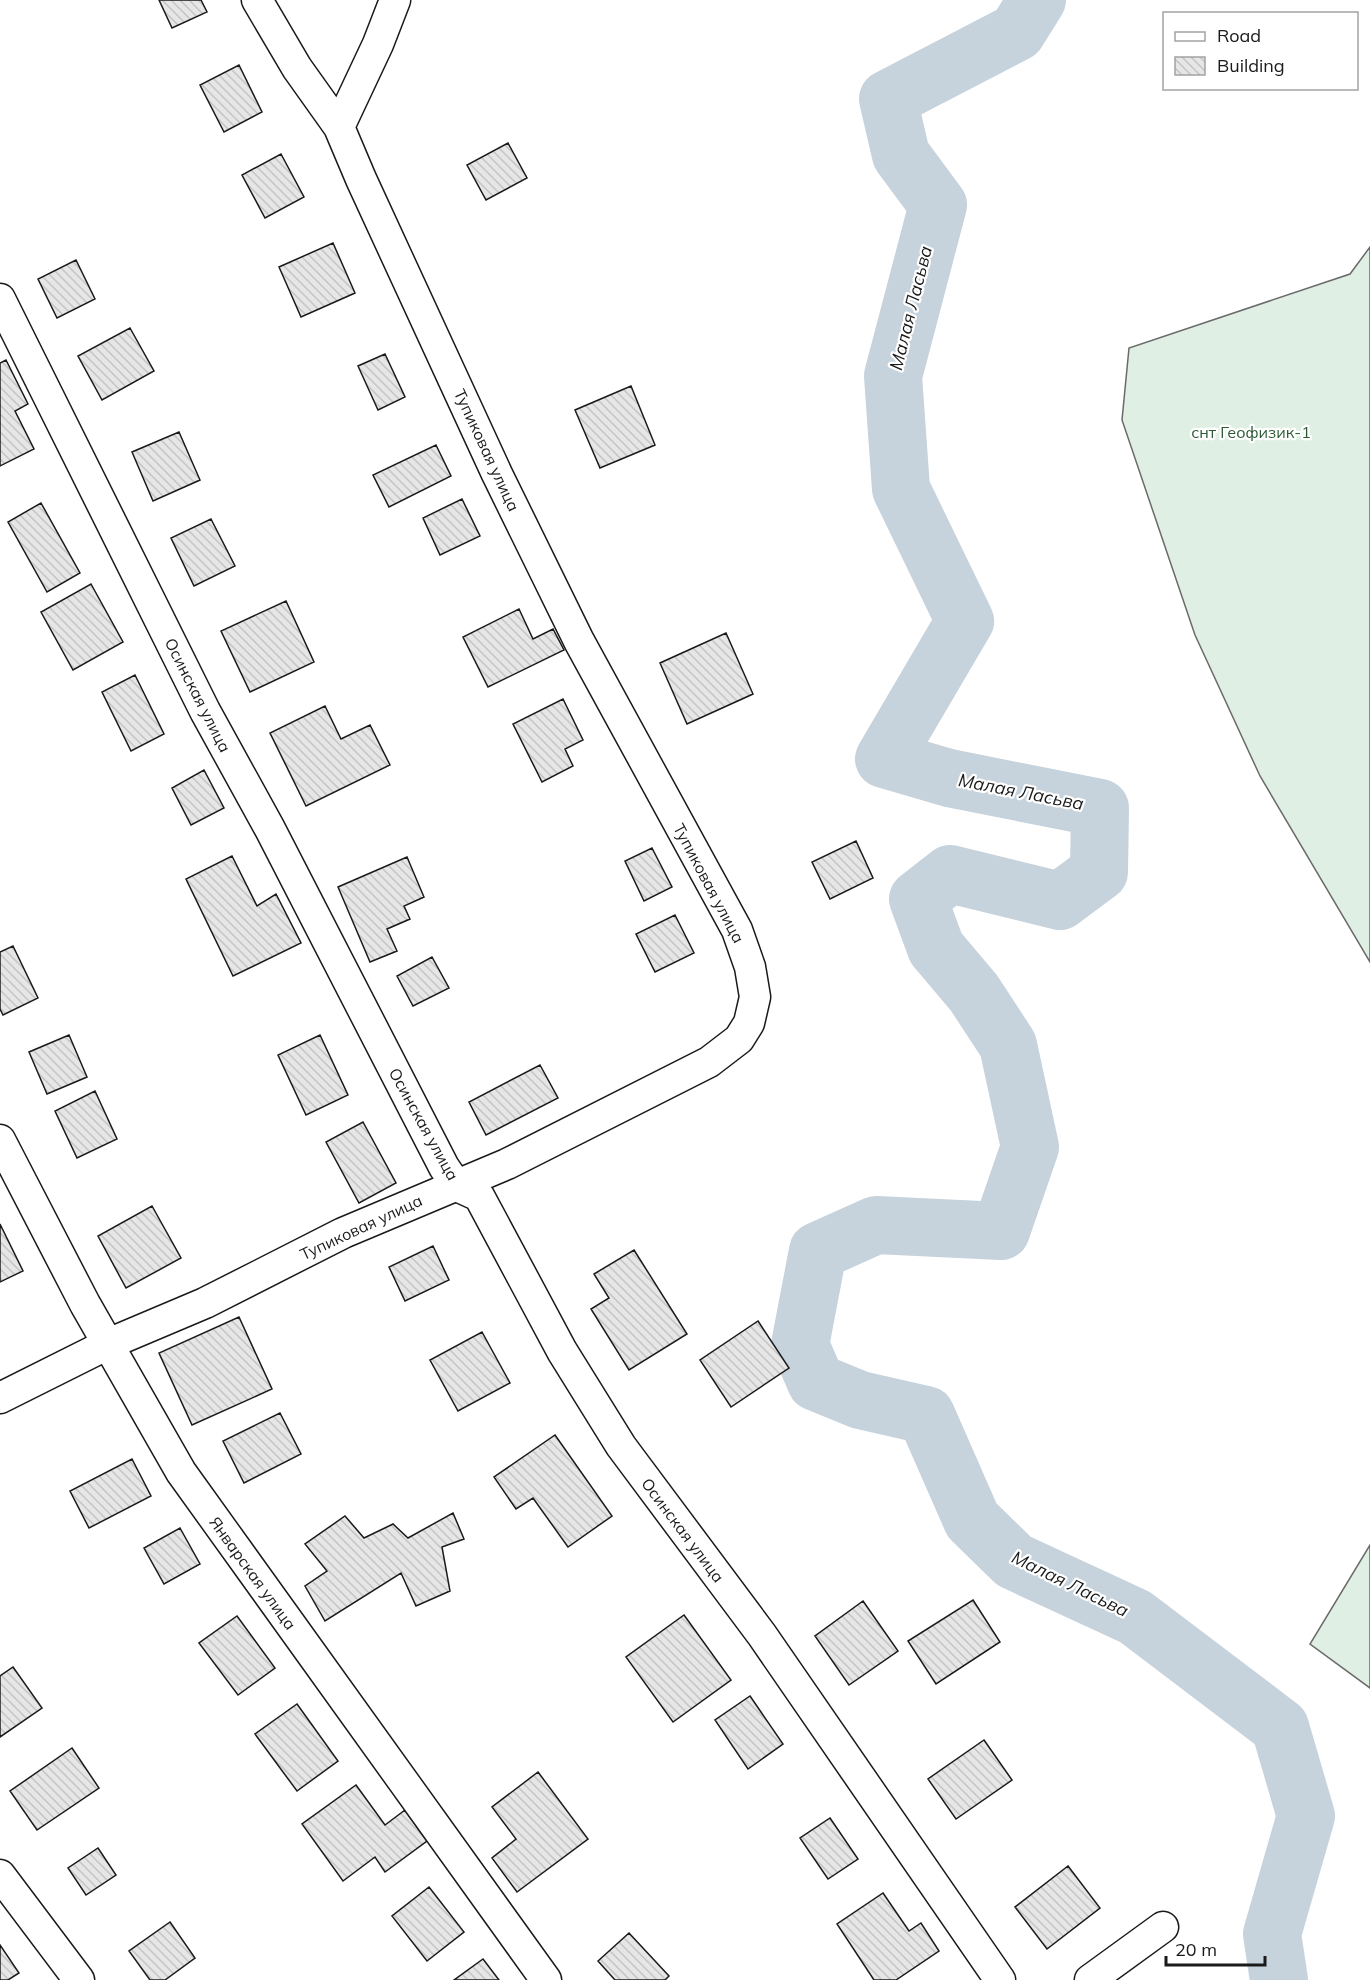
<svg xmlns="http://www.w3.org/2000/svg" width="1370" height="1980" viewBox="0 0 1370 1980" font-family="Mulish,sans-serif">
<defs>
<pattern id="building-back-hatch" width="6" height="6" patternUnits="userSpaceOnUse" patternTransform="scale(1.5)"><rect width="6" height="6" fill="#e6e6e6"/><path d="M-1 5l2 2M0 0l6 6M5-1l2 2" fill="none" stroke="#c5c5c5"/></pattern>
</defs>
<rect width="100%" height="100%" fill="#fff"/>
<!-- garden -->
<path fill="#e0efe3" stroke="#6a6a6a" stroke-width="1.5" d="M1370,247V962L1260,776L1195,635L1122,420L1129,348L1350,274Z
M1370,1545V1688L1310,1644Z"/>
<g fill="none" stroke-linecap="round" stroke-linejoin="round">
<!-- river -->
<path stroke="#c6d2dc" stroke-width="58" d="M1037,0L1017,32L888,99L901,155L938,205L893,376L901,489L965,621L884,759L949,778L1100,808L1099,872L1060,901L950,874L918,899L936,948L974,993L1008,1045L1030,1147L1001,1231L876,1225L818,1251L800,1345L816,1382L860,1400L926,1415L972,1520L1014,1561L1135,1617L1280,1727L1306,1816L1272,1934L1279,1980"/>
</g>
<!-- building -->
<path fill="url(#building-back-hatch)" stroke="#1a1a1a" stroke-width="1.5" d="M159,0H201L207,12L172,28Z
M239,65L262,112L224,132L200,85Z
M508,143L527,178L486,200L467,165Z
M281,154L304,197L265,218L242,175Z
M333,243L355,293L301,317L279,267Z
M76,260L95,299L57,318L38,279Z
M130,328L154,371L102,400L78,356Z
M385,354L405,397L378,410L358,366Z
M6,360L28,404L15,411L34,449L0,466V363Z
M631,386L655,445L600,468L575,410Z
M179,432L200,480L153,501L132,452Z
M436,445L451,476L389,507L373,475Z
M462,499L480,536L440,555L423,518Z
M41,503L80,573L47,592L8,522Z
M211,519L235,566L194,586L171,538Z
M91,584L123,642L73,670L41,612Z
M286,601L314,662L250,692L221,631Z
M519,609L533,639L553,629L564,650L488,687L463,637Z
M726,633L753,694L687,724L660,663Z
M135,675L164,734L131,751L102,692Z
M563,699L583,740L565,749L573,766L542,782L513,724Z
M325,706L341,739L370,725L390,765L306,806L270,733Z
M204,770L224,808L191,825L172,788Z
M856,841L873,878L830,899L812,862Z
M652,848L672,887L644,901L625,861Z
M232,856L257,906L276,894L301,943L233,976L186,879Z
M407,857L424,897L404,906L410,919L387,929L397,951L370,962L338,887Z
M675,915L694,953L655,972L636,934Z
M13,946L38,998L3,1015L0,1009V952Z
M432,957L449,988L413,1006L397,976Z
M69,1035L87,1077L47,1094L29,1052Z
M320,1035L348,1095L306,1115L278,1055Z
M540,1065L558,1098L486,1135L469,1102Z
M95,1091L117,1139L77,1158L55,1111Z
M363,1122L396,1183L359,1203L326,1142Z
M152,1206L181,1258L126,1288L98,1236Z
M0,1224L23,1271L0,1282Z
M433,1246L449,1280L405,1301L389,1267Z
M634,1250L687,1334L629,1370L591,1309L609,1298L594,1274Z
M239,1317L272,1389L192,1425L159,1353Z
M758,1321L789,1368L731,1407L700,1360Z
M482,1332L510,1383L458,1411L430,1360Z
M280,1413L301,1454L244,1483L223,1441Z
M555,1435L612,1516L568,1547L533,1498L516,1509L494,1477Z
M132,1459L151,1496L89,1528L70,1491Z
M453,1513L464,1539L442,1547L450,1591L416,1606L401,1573L325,1621L305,1586L327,1571L305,1544L345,1516L364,1538L393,1524L408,1538Z
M180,1528L200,1564L164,1584L144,1548Z
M973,1600L1000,1642L936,1684L908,1641Z
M863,1601L898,1651L849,1685L815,1636Z
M684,1615L731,1680L673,1722L626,1657Z
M237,1616L275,1668L238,1695L199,1643Z
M13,1667L42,1708L0,1737V1676Z
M750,1696L783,1744L748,1769L715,1720Z
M297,1704L338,1761L297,1791L255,1734Z
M984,1740L1012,1780L956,1819L928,1779Z
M72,1748L99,1788L37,1830L10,1791Z
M538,1772L588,1839L517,1892L492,1858L516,1839L492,1807Z
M356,1785L385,1825L405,1810L427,1841L385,1872L375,1857L343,1881L302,1824Z
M830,1818L858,1859L828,1879L800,1838Z
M98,1848L116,1875L86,1895L68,1868Z
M1068,1866L1100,1908L1047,1949L1015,1907Z
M429,1887L464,1932L427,1961L392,1916Z
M883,1893L909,1931L921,1923L939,1951L896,1980H874L837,1924Z
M170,1922L195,1958L165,1980H150L129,1951Z
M629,1933L669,1976L665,1980H615L598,1961Z
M0,1945L19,1973L8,1980H0Z
M483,1959L499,1980H454Z"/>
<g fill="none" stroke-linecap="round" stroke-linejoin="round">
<defs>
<path id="street" d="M339,127L378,44L395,0
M0,299L205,711L270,829L444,1167L457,1186L479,1196L562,1351L621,1446L762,1635L1000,1980
M0,1140L85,1304L181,1472L546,1980
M0,1398L108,1344L205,1303L343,1233L507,1164L709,1062L739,1039L749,1023L755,997L750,967L737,930L579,641L497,474L361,179L339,127L297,68L257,0
M0,1875L79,1980
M1090,1980L1163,1927"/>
</defs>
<!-- street casing -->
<use href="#street" stroke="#1a1a1a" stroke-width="33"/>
<!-- street -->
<use href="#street" stroke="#fff" stroke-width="30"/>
</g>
<g text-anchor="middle" stroke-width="4.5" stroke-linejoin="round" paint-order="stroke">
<!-- park labels -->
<g font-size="16" fill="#2b5a34" stroke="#fff">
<text x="1251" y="438">снт Геофизик-1</text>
</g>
<!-- street labels -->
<g font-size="16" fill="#1a1a1a" stroke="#fff">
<text transform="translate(487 450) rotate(65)" y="6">Тупиковая улица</text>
<text transform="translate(198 695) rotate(63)" y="6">Осинская улица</text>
<text transform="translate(709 883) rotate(62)" y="6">Тупиковая улица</text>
<text transform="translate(424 1124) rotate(61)" y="6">Осинская улица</text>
<text transform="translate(361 1227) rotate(-25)" y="6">Тупиковая улица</text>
<text transform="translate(683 1530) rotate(53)" y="6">Осинская улица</text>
<text transform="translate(253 1573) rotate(54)" y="6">Январская улица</text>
</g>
<!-- water labels -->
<g font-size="18" font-style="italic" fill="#1a1a1a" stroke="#fff">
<text transform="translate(911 308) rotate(-76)" y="6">Малая Ласьва</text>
<text transform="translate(1021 792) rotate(11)" y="6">Малая Ласьва</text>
<text transform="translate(1070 1584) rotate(26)" y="6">Малая Ласьва</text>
</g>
</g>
<!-- legend -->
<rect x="1163" y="12" width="195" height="78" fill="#ffffff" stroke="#a3a3a3" stroke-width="1.5"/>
<rect x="1175" y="32" width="30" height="9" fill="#ffffff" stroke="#a3a3a3" stroke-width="1.5"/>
<text x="1217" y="42" font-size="18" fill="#1a1a1a">Road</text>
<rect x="1175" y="57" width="30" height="18" fill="url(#building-back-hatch)" stroke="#a3a3a3" stroke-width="1.5"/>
<text x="1217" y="72" font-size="18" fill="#1a1a1a">Building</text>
<!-- scale -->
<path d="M1166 1956v9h99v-9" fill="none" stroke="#1a1a1a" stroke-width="3"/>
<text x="1175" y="1956" font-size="18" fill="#1a1a1a" stroke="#ffffff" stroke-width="4.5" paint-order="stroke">20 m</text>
</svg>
